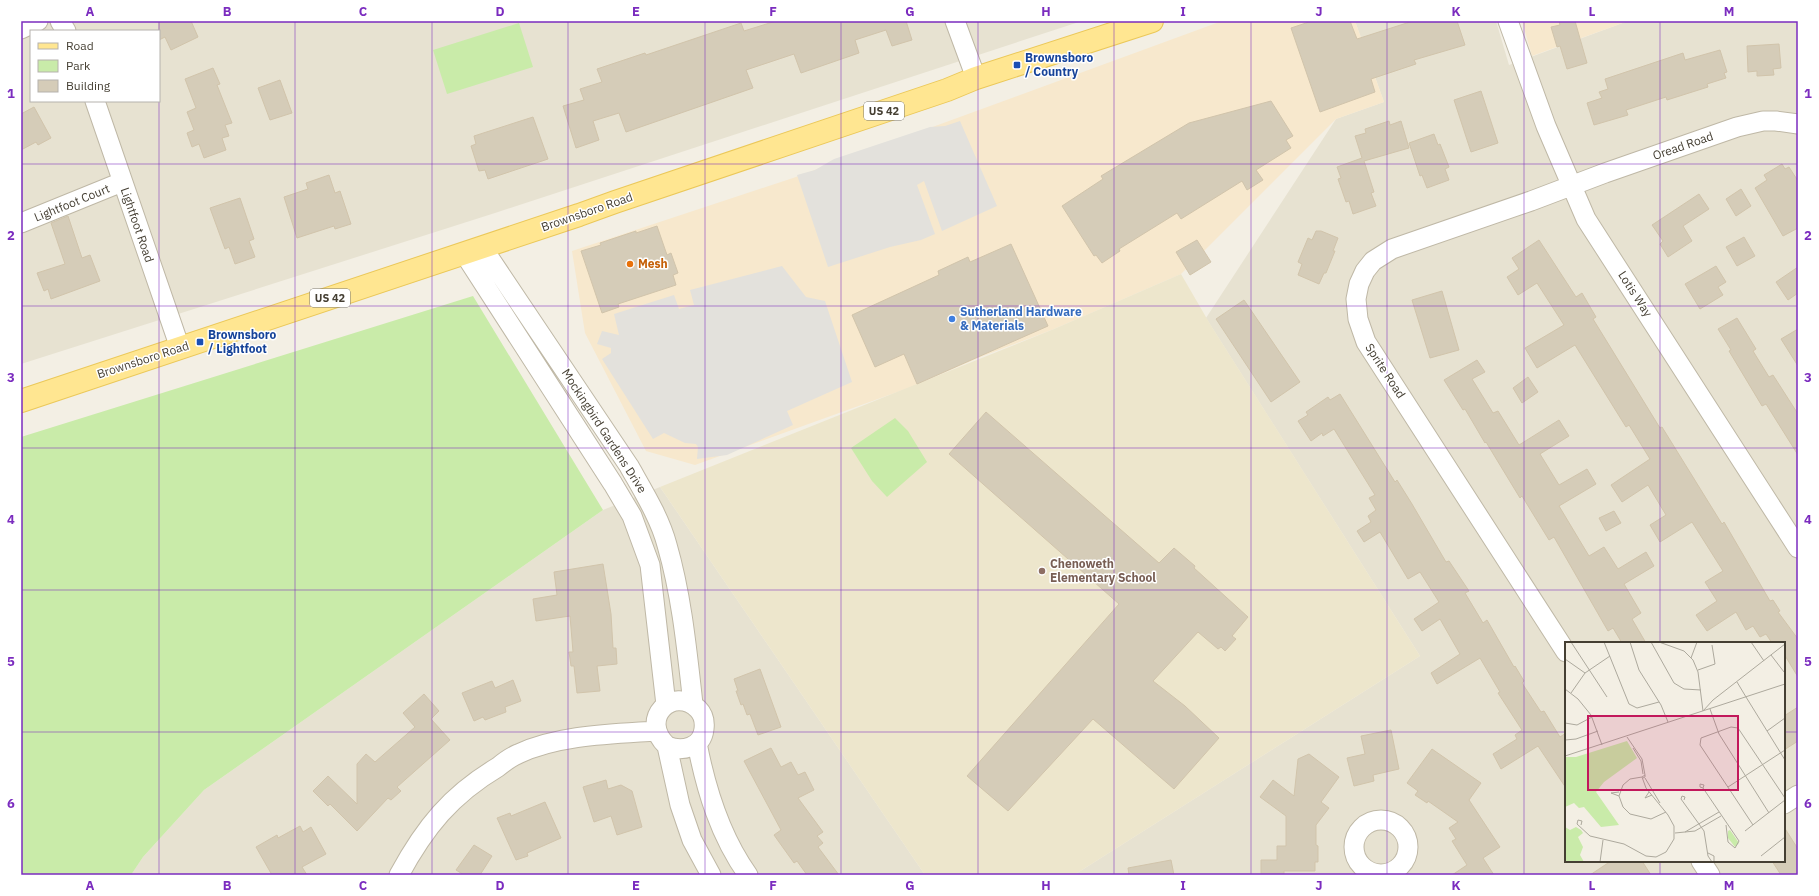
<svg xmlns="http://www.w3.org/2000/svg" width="1819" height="896" viewBox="0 0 1819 896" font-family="'IBM Plex Sans',sans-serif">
<rect width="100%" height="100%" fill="#f3efe4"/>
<!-- residential -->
<path fill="#e7e2d1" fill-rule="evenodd" d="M21,21H1082L495,213L21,364ZM31,31H159V101H31Z
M1355,21H1496L1509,65L1628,21H1798V875H1074L1420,656L1206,318L1336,119L1384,102ZM1566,643H1784V861H1566Z
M660,487L925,875H131L143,857L204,790L603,510Z"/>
<!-- commercial -->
<path fill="#f7e8cd" d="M1222,21H1355L1384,102L1336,119L1181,274L1054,329L983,356L914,386L695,465L646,451L585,333L572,251L793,178Z
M1522,21H1628L1532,56Z"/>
<!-- education -->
<path fill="#ede6cc" d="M1181,274L1210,324L1420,656L1074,875H925L660,487L1054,329Z"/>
<!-- green -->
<path fill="#c9eba9" d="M519,23L533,67L447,94L433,50Z
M473,296L603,510L204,790L143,857L131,875H21V437Z
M895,418L908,431L927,462L887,497L872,481L851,448Z"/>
<!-- parking -->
<path fill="#e3e1dc" d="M960,121L997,206L942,231L924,181L917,185L935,234L921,240L890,247L828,267L797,175L815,170L834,159L930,127L945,126Z
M782,266L806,297L825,301L852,382L787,411L793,425L727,455L697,459L698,447L696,444L685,443L664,433L653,439L602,359L611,353V348L597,344L602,331L619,335L614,314L674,295L679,309L694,305L690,290Z"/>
<!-- building -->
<path fill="#d5ccb8" stroke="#d1c4ab" d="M159,21H191L198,37L171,50L165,37L159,40Z
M776,21H906L912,40L892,46L886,30L855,40L859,53L801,73L794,54L746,70L753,88L626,132L619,113L593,121L599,140L576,148L563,106L584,100L580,89L602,82L597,69L645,53L646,55L741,23L744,31Z
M1312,21H1350L1357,39L1413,21H1457L1465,45L1414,60L1416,64L1371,79L1375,92L1320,112L1291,28Z
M1559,21H1575L1587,63L1567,69L1560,46L1557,47L1551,27L1560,25Z
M1779,44L1781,68L1773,69L1774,75L1757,76V71L1748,72L1747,46Z
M1720,50L1727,72L1724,73L1726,78L1707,84L1708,87L1667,100L1666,97L1626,110L1628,115L1594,125L1587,103L1602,98L1599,92L1608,89L1605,79L1683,53L1685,60Z
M213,68L220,84L217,85L232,123L225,125L229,136L222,138L226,150L204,158L199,144L192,147L187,133L194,130L187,112L196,108L185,79Z
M280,80L292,113L270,120L258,88Z
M1481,91L1498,143L1471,152L1454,100Z
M1271,101L1293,136L1286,140L1291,148L1256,170L1263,180L1247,190L1242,181L1181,219L1177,213L1119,249L1120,251L1102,263L1096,255L1094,256L1062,206L1103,179L1101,176L1189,123Z
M34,107L51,138L38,145L36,142L21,150V114Z
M533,117L548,159L488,179L485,170L479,171L471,146L476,144L474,136Z
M1389,121L1390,125L1401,121L1409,148L1364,161L1374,192L1371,193L1376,206L1353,214L1349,201L1346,202L1338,179L1341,178L1337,167L1362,158L1355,136L1366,133L1365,129Z
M1434,134L1438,145L1440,144L1449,167L1445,169L1449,180L1427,188L1422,175L1420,176L1409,143Z
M1782,164L1785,169L1789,167L1798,181V228L1783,236L1755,188L1767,180L1764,175Z
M329,175L335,193L340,191L351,224L335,229L334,226L297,238L284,197L308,189L306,183Z
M1741,189L1751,206L1736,216L1726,199Z
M1699,194L1709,209L1683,226L1692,241L1668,257L1660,244L1663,241L1652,225Z
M240,198L254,239L249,241L255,257L235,264L229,247L225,249L210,208Z
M68,216L82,258L90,255L100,281L51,299L48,289L44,291L37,273L65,264L51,223Z
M657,226L667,255L671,253L678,273L673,275L676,285L618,304L619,307L602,313L581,251L601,245L600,243L636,231V233Z
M1316,231H1321L1338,238L1333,251H1335L1326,273H1324L1319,284L1298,275L1302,264L1298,262L1308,238L1312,240Z
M1744,237L1755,256L1737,266L1726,247Z
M1197,240L1211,262L1190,275L1176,252Z
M1539,240L1576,297L1582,293L1596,317L1593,319L1660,428L1662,427L1722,524L1724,522L1770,601L1773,600L1780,611L1778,612L1798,639V677L1784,654V643H1772L1766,634L1760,637L1753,626L1746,630L1736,612L1707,631L1696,615L1717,601L1705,582L1723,571L1692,522L1660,542L1650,525L1666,515L1648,485L1622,502L1611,485L1650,459L1629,425L1626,427L1575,345L1537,368L1525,348L1564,325L1537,283L1518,295L1507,277L1519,269L1512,258Z
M1011,244L1048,326L917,384L904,354L875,367L852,315L939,275L938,271L968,257L970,262Z
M1716,266L1726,282L1718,287L1723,295L1700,309L1685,284Z
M1798,267V293L1788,300L1776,282Z
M1442,291L1459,350L1430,358L1412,300Z
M1244,300L1300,382L1271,402L1216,319Z
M1737,318L1756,349L1753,351L1769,377L1773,375L1798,414V455L1766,404L1762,406L1729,351L1731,350L1718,329Z
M1798,329V366L1781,339Z
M1477,360L1485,372L1472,379L1493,413L1498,411L1519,445L1559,420L1569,436L1540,454L1559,485L1587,469L1596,484L1559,506L1589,556L1604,547L1618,569L1646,552L1654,566L1624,584L1641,613L1632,619L1646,643H1622L1613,628L1608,631L1554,537L1549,540L1522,496L1520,498L1486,442L1485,443L1465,409L1463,410L1444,380Z
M1528,377L1538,392L1522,403L1513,388Z
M1340,394L1395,482L1397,480L1412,504L1446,562L1449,561L1469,591L1465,593L1483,623L1487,620L1514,667L1515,666L1524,681L1522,683L1541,712L1544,711L1560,737L1566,733V788L1538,746L1501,769L1493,754L1517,739L1515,735L1522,730L1498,693L1500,692L1480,658L1437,684L1431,673L1460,654L1440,619L1422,631L1414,619L1439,602L1420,572L1408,579L1380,532L1364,542L1357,531L1371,522L1368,516L1376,510L1369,498L1375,495L1334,429L1323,436L1322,433L1311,441L1298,421L1308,415L1306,412L1328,397L1330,400Z
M986,412L1159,563L1174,548L1195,566L1194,568L1248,617L1232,636L1236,639L1225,651L1221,647L1218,649L1198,632L1153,681L1185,706L1219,738L1174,789L1093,719L1008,811L967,776L1119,604L949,454Z
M1614,511L1621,523L1606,531L1599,518Z
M603,564L611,614L613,648H616L617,664L597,666L600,691L577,693L574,666H571L569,652H573L570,616L536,621L533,599L557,595L554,572Z
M760,669L781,727L758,735L750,714L747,715L743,704L741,705L736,691H738L734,679Z
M513,680L521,701L505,707L506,712L485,720L483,717L474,721L462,693L492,681L495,688Z
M424,694L439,711L431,719L450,740L397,787L401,791L391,800L388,798L357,831L330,804L328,806L313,791L328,776L357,804V764L366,754L375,762L415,727L403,713Z
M1798,707V741L1784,750V716Z
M1391,730L1399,769L1373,775L1374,781L1354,786L1347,758L1365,754L1361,736Z
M771,748L781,767L791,762L798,775L805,772L814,790L798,798L823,832L817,836L823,843L818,847L839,875H807L797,861L794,863L774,835L781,830L744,761Z
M1432,749L1481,783L1469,800L1500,847L1483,858L1494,875H1452L1467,865L1452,841L1456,839L1449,828L1458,822L1428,801L1427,803L1415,795L1418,791L1407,783Z
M1309,754L1339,777L1321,802L1329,808L1316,825V845L1318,846V862H1315V871H1284V875H1261V860H1277V846H1286V816L1260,797L1273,780L1294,796L1298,759Z
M606,780L608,789L621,785L632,791L642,827L617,835L611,816L594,822L583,787Z
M545,802L561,838L527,853L528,856L516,860L497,818L510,813L511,816Z
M300,826L303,832L311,827L326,854L302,867L307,875H272L256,847L277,835L278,838Z
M1784,827L1798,849V875H1781L1772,861H1784Z
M474,845L492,856L480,875H464L456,870Z
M1171,860L1174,875H1129L1128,868Z
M1611,861H1642L1651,875H1590Z"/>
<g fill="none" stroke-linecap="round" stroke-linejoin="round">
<defs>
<path id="street" d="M60,21L66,31
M955,21L976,78
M1508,21L1546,126L1586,219L1798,548
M21,29L38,21
M95,101L180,348
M21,223L122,182
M482,247L629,466C643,491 660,518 667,545C682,597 687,651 693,704
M464,253L613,484L632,516L650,565L666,705
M1566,652L1366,342L1358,319L1356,299L1359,284L1365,271L1373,261L1392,249L1531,201L1605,173L1737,127L1763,121H1776L1798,124
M697,743C706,790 720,836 748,875
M667,746C682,752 702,748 704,729C705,721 703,714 698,709C673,685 638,719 667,746L680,805L692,840L711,875
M1784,804L1798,795
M1354 847a27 27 0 1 1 54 0a27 27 0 1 1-54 0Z
M1701,861L1710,875
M399,875C425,827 451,795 498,767C504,762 511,757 518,754C558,735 612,734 656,731"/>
<path id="primary" d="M21,401L579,215L615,202L947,90L976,78L1152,21"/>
</defs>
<!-- street casing -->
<use href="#street" stroke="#bfb8a6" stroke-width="21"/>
<!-- primary casing -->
<use href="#primary" stroke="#ebc859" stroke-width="24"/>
<!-- street -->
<use href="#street" stroke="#fff" stroke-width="19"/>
<!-- primary -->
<use href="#primary" stroke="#ffe691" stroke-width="22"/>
</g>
<!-- grid -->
<path fill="none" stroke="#7b2cbf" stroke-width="1" stroke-opacity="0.55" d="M159,21V31M295,21V875M432,21V875M568,21V875M705,21V875M841,21V875M978,21V875M1114,21V875M1251,21V875M1387,21V875M1524,21V875M1660,21V643M159,101V875M21,164H1798M21,306H1798M21,448H1798M21,590H1798M21,732H1566M1784,732H1798M1660,861V875"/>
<!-- markers -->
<g fill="#1a4fb4" stroke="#fff" stroke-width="1.5">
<rect x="1013" y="61" width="8" height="8" rx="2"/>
<rect x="196" y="338" width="8" height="8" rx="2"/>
</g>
<circle fill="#e8710a" stroke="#fff" stroke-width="1.5" cx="630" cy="264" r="4"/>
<circle fill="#3f7fe0" stroke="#fff" stroke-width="1.5" cx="952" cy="319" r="4"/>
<circle fill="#8d6e63" stroke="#fff" stroke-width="1.5" cx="1042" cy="571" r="4"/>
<g text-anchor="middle" stroke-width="3" stroke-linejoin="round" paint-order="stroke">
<!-- shield labels -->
<g fill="#fff" stroke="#7d7970" stroke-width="1">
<rect x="864" y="102" width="40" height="18" rx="3"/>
<rect x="310" y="289" width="40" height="18" rx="3"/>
</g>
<g font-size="11" font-weight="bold" fill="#453f33">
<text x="884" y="115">US 42</text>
<text x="330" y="302">US 42</text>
</g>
<!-- transit labels -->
<g font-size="12" font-weight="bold" fill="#164399" stroke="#fff" text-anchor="start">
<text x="1025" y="62">Brownsboro<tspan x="1025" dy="14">/ Country</tspan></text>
<text x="208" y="339">Brownsboro<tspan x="208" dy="14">/ Lightfoot</tspan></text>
</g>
<!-- street labels -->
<g font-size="12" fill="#453f33" stroke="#fff">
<text transform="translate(1683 146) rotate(-19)" y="4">Oread Road</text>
<text transform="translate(72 203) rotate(-22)" y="4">Lightfoot Court</text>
<text transform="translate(587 212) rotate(-19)" y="4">Brownsboro Road</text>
<text transform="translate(137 225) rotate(71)" y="4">Lightfoot Road</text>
<text transform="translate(1635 294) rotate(57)" y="4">Lotis Way</text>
<text transform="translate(143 360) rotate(-18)" y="4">Brownsboro Road</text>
<text transform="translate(1385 371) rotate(57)" y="4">Sprite Road</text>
<text transform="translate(604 431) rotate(57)" y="4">Mockingbird Gardens Drive</text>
</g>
<!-- food labels -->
<g font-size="12" font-weight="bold" fill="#c56008" stroke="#fff" text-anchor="start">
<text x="638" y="268">Mesh</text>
</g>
<!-- shop labels -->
<g font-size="12" font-weight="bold" fill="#366cbe" stroke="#fff" text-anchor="start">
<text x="960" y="316">Sutherland Hardware<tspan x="960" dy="14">&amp; Materials</tspan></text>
</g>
<!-- education labels -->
<g font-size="12" font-weight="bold" fill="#785e54" stroke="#fff" text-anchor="start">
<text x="1050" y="568">Chenoweth<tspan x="1050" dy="14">Elementary School</tspan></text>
</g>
</g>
<!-- overview -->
<g transform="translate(1565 642)">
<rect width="220" height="220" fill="#f3efe4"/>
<path d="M62,99L72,116L39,140L31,150L54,183L36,185L19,165L14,166L9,161L0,165V115H11ZM0,185L5,188L11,185L16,188L18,191L13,195L18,205L15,213L19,220H0ZM165,188L174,201L170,205L163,196V189Z" fill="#c9eba9"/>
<path fill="none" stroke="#ada99d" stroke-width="1" d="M6,0L42,55M39,0L64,62L72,66L94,60M65,0L74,28L96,63L103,80M86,0L109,41L119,47L136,48M94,0L119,9L128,18L133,30L138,69M186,0L199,19M206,13L219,30M126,16L132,0M0,17L20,31M133,28L150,22L147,3M172,40L181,55M0,47L13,57L26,73L37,103M6,51L20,31L45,14M181,55L220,118M145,67L154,92L204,171M138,69L148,58L220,2M0,81L12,83L27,75M202,89L220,76M62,95L77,117L80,133M0,98L11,97L33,89M68,106L76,119L78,132M0,114L220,42M77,135L65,137L58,143L54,154L58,165L65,172L86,177L101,170M80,136L95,161M163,145L220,108M138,146L139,143L135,142V145L138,146L174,199L170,206L163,200L161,183M84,150L80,156L87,153M54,154L46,151L54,150M119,158L120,155L117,154L116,157L139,189L143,214L147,220M16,183L17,179L13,178L12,182L25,194L59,202L81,214L91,215L101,210L109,197V184L103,173L81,146L77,135L80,133V135L78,136M188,183L135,103L136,96L166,85L173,86L220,156M180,189L220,158M120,190L154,170M110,191L130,189L156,174M143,211L149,214V220M196,214L220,195M35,220L38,198"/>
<path fill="#c2185b" fill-opacity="0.15" stroke="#c2185b" stroke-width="2" d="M23,74H173V148H23Z"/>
<rect width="220" height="220" fill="none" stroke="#453f33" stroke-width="2"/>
</g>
<!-- border -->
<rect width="1819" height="896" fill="none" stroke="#ffffff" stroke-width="44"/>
<!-- legend -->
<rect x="30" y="30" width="130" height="72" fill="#ffffff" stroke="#b5b2ad"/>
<rect x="38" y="43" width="20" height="6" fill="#ffe691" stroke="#b5b2ad"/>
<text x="66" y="50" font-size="12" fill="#453f33">Road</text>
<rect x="38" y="60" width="20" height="12" fill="#c9eba9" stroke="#b5b2ad"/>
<text x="66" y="70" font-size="12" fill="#453f33">Park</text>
<rect x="38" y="80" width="20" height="12" fill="#d5ccb8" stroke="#b5b2ad"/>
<text x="66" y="90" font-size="12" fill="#453f33">Building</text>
<rect x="22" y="22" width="1775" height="852" fill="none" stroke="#7b2cbf" stroke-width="1.5"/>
<g font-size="13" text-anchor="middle" font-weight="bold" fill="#7b2cbf">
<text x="90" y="16">A</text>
<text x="227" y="16">B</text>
<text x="363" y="16">C</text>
<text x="500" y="16">D</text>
<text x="636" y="16">E</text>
<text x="773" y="16">F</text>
<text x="910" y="16">G</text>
<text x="1046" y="16">H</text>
<text x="1183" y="16">I</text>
<text x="1319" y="16">J</text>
<text x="1456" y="16">K</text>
<text x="1592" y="16">L</text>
<text x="1729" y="16">M</text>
<text x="11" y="98">1</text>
<text x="1808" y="98">1</text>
<text x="11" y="240">2</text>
<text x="1808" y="240">2</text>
<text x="11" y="382">3</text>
<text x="1808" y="382">3</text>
<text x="11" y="524">4</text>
<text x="1808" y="524">4</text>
<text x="11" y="666">5</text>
<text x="1808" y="666">5</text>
<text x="11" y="808">6</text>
<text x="1808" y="808">6</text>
<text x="90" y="890">A</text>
<text x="227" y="890">B</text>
<text x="363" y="890">C</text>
<text x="500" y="890">D</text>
<text x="636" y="890">E</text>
<text x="773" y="890">F</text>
<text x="910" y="890">G</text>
<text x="1046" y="890">H</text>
<text x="1183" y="890">I</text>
<text x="1319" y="890">J</text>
<text x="1456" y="890">K</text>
<text x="1592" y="890">L</text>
<text x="1729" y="890">M</text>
</g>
</svg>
